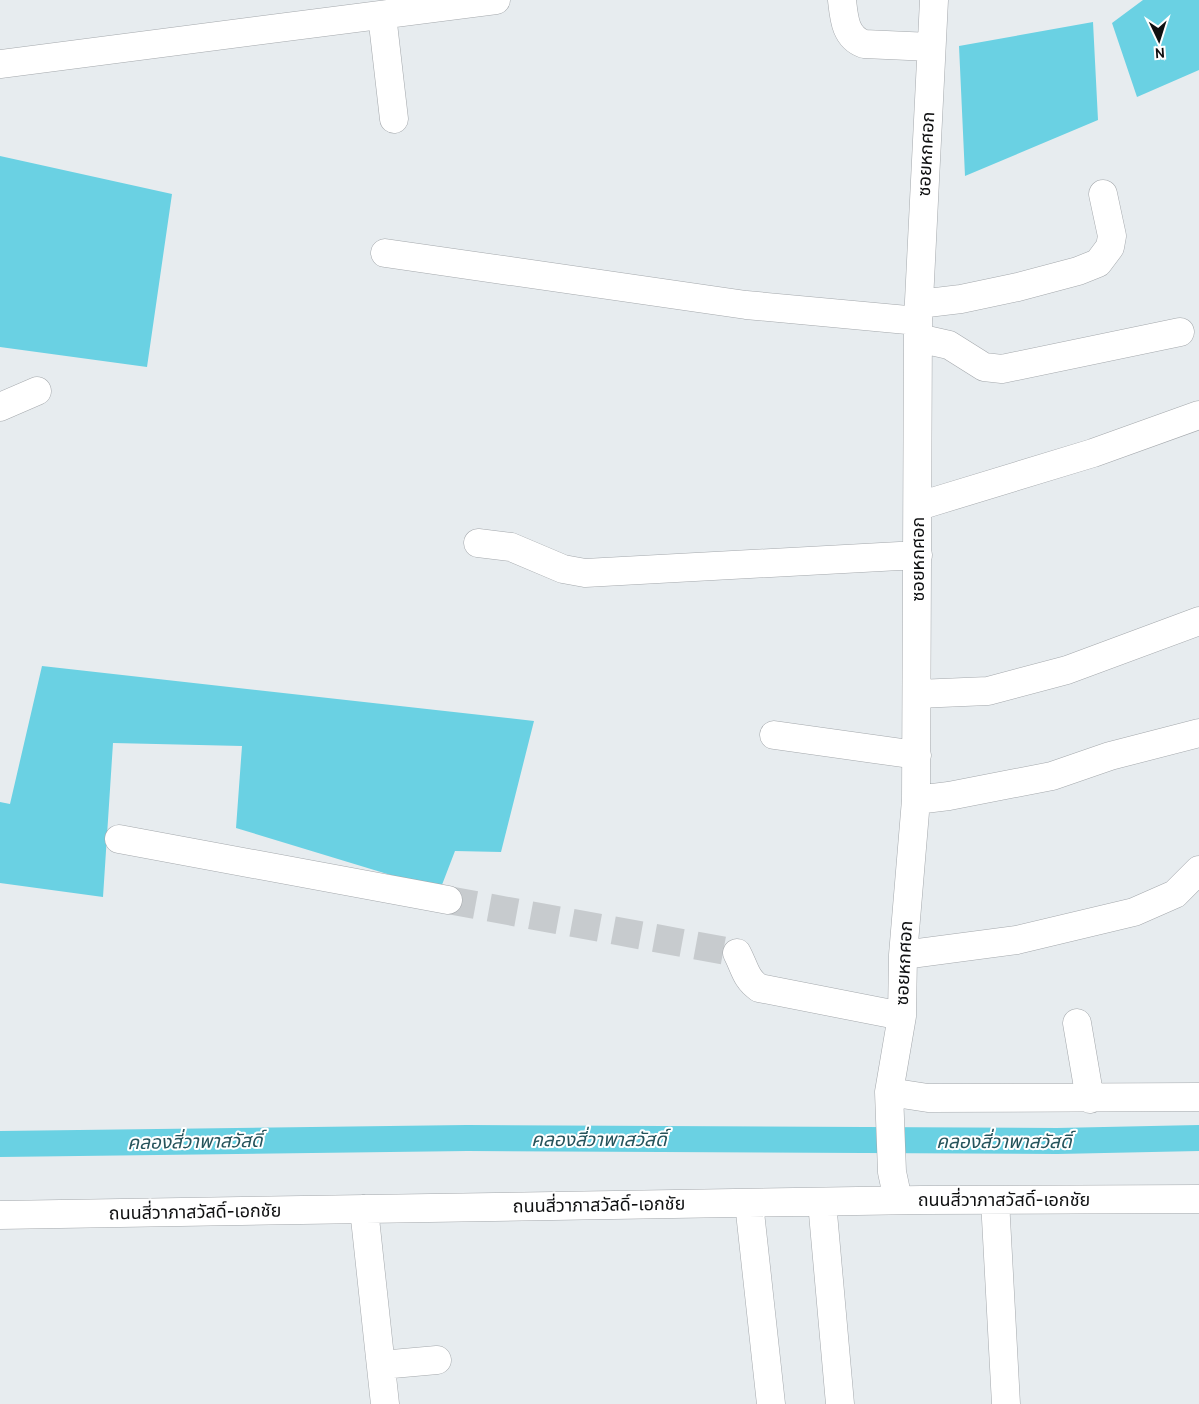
<svg xmlns="http://www.w3.org/2000/svg" width="1199" height="1404" viewBox="0 0 1199 1404" font-family="Cabin,'Noto Sans Thai',sans-serif">
<rect width="100%" height="100%" fill="#e7ecef"/>
<!-- water -->
<path fill="#6ad1e3" d="M1143,0H1199V70L1137,97L1112,23Z
M1093,22L1098,120L965,176L959,46Z
M0,156L172,194L147,367L0,347Z
M42,666L534,721L501,852L455,851L440,890L236,828L242,746L113,743L103,897L0,883V802L10,804Z"/>
<g fill="none" stroke-linecap="round" stroke-linejoin="round">
<!-- canal -->
<path stroke="#6ad1e3" stroke-width="26" d="M0,1144L467,1138L1057,1141L1199,1138"/>
<!-- minor-tunnel -->
<path stroke="#c7cbce" stroke-width="28" stroke-dasharray="28 14" stroke-linecap="butt" d="M448,900L737,953"/>
<defs>
<path id="minor" d="M842,0C844,18 845,37 864,44L931,47
M382,15L394,119
M0,64L496,0
M385,253L746,305L918,321
M919,304L961,299L1018,287L1078,271L1098,263L1110,247L1112,236L1103,194
M918,338L949,345L984,367L1002,369L1180,332
M0,407L37,391
M919,506L1093,453L1199,415
M478,543L511,547L563,569L585,573L918,555
M917,694L988,691L1067,670L1199,621
M774,735L917,755
M916,800L949,796L1052,776L1110,756L1199,733
M119,839L448,900
M737,953C745,968 745,978 759,988L902,1016
M903,955L1017,940L1134,912L1175,894L1199,870
M1077,1023L1090,1099
M889,1092L928,1098L1199,1097
M898,1200L892,1172L889,1092L902,1016L903,955L916,800L918,321L934,0
M995,1200L1006,1404
M822,1202L840,1404
M749,1203L771,1404
M364,1209L385,1404
M0,1215L921,1200L1199,1199
M381,1365L437,1360"/>
</defs>
<!-- minor casing -->
<use href="#minor" stroke="#a4a8ac" stroke-width="29"/>
<!-- minor -->
<use href="#minor" stroke="#fff" stroke-width="28"/>
</g>
<g text-anchor="middle" stroke-width="4" stroke-linejoin="round" paint-order="stroke">
<!-- street labels -->
<g font-size="18" fill="#0f1011" stroke="#fff">
<text transform="translate(926 154) rotate(-87)" y="6">ซอยหกศอก</text>
<text transform="translate(918 559) rotate(-90)" y="6">ซอยหกศอก</text>
<text transform="translate(904 963) rotate(-87)" y="6">ซอยหกศอก</text>
<text x="1004" y="1206">ถนนสี่วาภาสวัสดิ์-เอกชัย</text>
<text transform="translate(599 1205) rotate(-1)" y="6">ถนนสี่วาภาสวัสดิ์-เอกชัย</text>
<text transform="translate(195 1212) rotate(-1)" y="6">ถนนสี่วาภาสวัสดิ์-เอกชัย</text>
</g>
<!-- water labels -->
<g font-size="19" font-style="italic" fill="#25535b" stroke="#fff">
<text x="599" y="1146">คลองสี่วาพาสวัสดิ์</text>
<text transform="translate(195 1141) rotate(-1)" y="7">คลองสี่วาพาสวัสดิ์</text>
<text x="1004" y="1148">คลองสี่วาพาสวัสดิ์</text>
</g>
</g>
<!-- north arrow -->
<g transform="translate(1159 40) rotate(176)" stroke="#ffffff" stroke-width="4" paint-order="stroke">
<path d="M0-4L9 19L0 12L-9 19Z" fill="#0f1011"/>
<text y="-8" font-size="14" font-weight="bold" text-anchor="middle" fill="#0f1011">N</text>
</g>
</svg>
